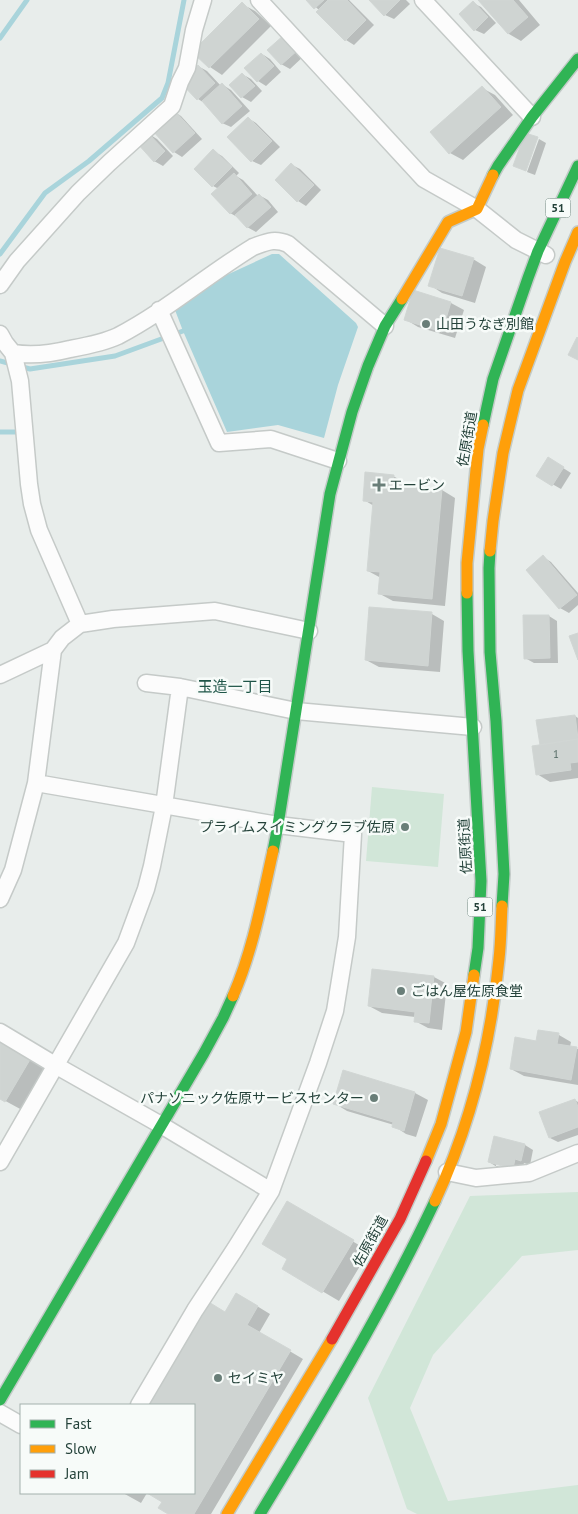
<svg xmlns="http://www.w3.org/2000/svg" width="578" height="1514" viewBox="0 0 578 1514" font-family="'PT Sans','Noto Sans JP',sans-serif">
<rect width="100%" height="100%" fill="#e8edeb"/>
<!-- green -->
<path fill="#d1e6d8" d="M372,787L444,794L438,867L366,861Z
M578,1192V1250L522,1256L433,1355L410,1408L448,1501L578,1485V1514H417L407,1509L368,1398L470,1196Z"/>
<!-- water -->
<path fill="#a9d4db" d="M272,254H279L356,323L358,327L338,385L324,438L278,425L227,432L183,331L175,310L220,278Z"/>
<!-- shadow -->
<path fill="#0003" fill-rule="evenodd" d="M308,0H349L374,25L354,45L346,40L319,10Z
M370,0H406L410,4L394,19L385,15Z
M479,0H519L540,25L521,41L509,34Z
M473,3L481,7L496,23L484,34L475,30Z
M242,4L255,11L271,26L222,75L210,67Z
M284,36L305,55L290,69L281,64Z
M262,54L270,59L281,72L266,86L258,81Z
M198,66L207,71L221,86L223,85L231,90L250,111L231,127L222,123L206,104L198,99Z
M242,74L251,79L262,91L251,102L242,97L231,85Z
M482,88L495,95L513,115L463,160L450,153Z
M173,111L181,116L202,139L182,157L174,152Z
M248,118L256,123L280,147L261,165L252,161Z
M149,134L157,139L173,156L163,166L154,161Z
M539,139L546,143L535,175L527,172Z
M213,151L222,156L239,173L236,176L243,180L258,196L259,195L268,200L278,212L256,232L247,227L239,218L230,213L219,189L213,186L196,169Z
M292,165L300,169L321,190L306,206L298,201Z
M473,259L486,267L475,303L442,293L430,285Z
M414,291L451,303L464,310L455,338L418,327L405,319Z
M549,459L571,473L561,489L538,476Z
M393,476L406,483V487L442,490L455,498L445,606L393,601L380,594L381,578L368,571L374,506L364,500Z
M543,557L551,562L578,593V605L569,613L560,608L527,570Z
M432,614L444,621L440,672L379,667L366,660Z
M549,616L557,621L558,663H534L525,658Z
M575,716L578,718V778L550,782L537,774L541,746Z
M373,970L434,977L447,984L442,1030L428,1028L415,1021V1017L382,1013L369,1006Z
M559,1035L571,1042L570,1047L578,1049V1085L524,1076L511,1069L537,1042Z
M0,1041L46,1068L22,1110L0,1098Z
M344,1072L415,1093L428,1100L416,1137L406,1134L394,1126V1125L347,1111L334,1103Z
M575,1100L578,1102V1135L558,1142L550,1138Z
M495,1137L525,1145L533,1150L530,1165L524,1163L521,1173L497,1167L489,1162ZM496,1163L519,1171L496,1166Z
M288,1203L369,1251L339,1301L283,1268L289,1258Z
M237,1294L270,1314L259,1333L303,1359L211,1514H170L164,1501L149,1493H194V1405H147L226,1313Z
M123,1493H147L141,1503Z"/>
<g fill="none" stroke-linecap="round" stroke-linejoin="round">
<!-- stream -->
<path stroke="#a9d4db" stroke-width="5" d="M0,38L27,0
M0,254L45,193L89,161L162,98L168,83L184,0
M0,361L30,369L115,356L183,331
M0,432H18"/>
</g>
<!-- building -->
<path fill="#cfd4d2" stroke="#d1d6d4" d="M306,0H324L314,9Z
M328,0H347L366,20L345,41L316,12Z
M369,0H400L384,16Z
M478,0H513L528,17L508,34Z
M473,1L488,17L474,31L459,14Z
M242,2L259,19L209,68L192,52Z
M284,35L298,50L281,65L267,50Z
M261,53L274,66L257,82L244,68Z
M198,65L215,83L197,100L180,82Z
M242,73L255,86L241,98L229,85Z
M222,83L242,106L222,124L202,101Z
M482,86L501,107L449,154L430,132Z
M173,109L195,133L173,153L151,129Z
M248,117L272,141L251,162L227,137Z
M148,133L165,151L154,162L137,143Z
M525,133L538,137L526,171L513,166Z
M213,149L232,167L212,187L194,169Z
M291,163L314,185L297,202L275,180Z
M234,173L252,194L230,214L211,194Z
M259,194L271,207L247,228L235,215Z
M440,248L474,258L462,296L428,286Z
M413,290L451,302L442,332L404,320Z
M577,337L578,338V360L568,355Z
M548,457L564,467L552,486L536,476Z
M365,472L394,475L393,484L442,489L432,599L378,594L380,572L367,571L373,502L363,501Z
M543,555L577,595L559,609L526,570Z
M369,607L432,612L428,666L365,660Z
M523,615H549L550,658L524,659Z
M578,633V660L569,636Z
M575,715L578,739L540,745L536,720Z
M578,739V762L570,763L571,770L536,775L532,746Z
M372,969L434,976L429,1023L414,1022L415,1012L368,1006Z
M538,1030L559,1033L557,1044L577,1047L571,1080L510,1069L515,1037L536,1041Z
M0,1040L31,1058L5,1102L0,1099Z
M343,1070L415,1092L404,1131L392,1127L393,1122L333,1104Z
M575,1099L578,1107V1127L549,1138L539,1112Z
M494,1136L525,1144L521,1161L515,1159L513,1169L488,1162Z
M287,1201L354,1240L322,1293L282,1269L287,1259L262,1244Z
M236,1293L258,1306L247,1325L291,1350L194,1514H168L158,1508L162,1502L147,1493H194V1405H146L207,1301L225,1312Z"/>
<g fill="none" stroke-linecap="round" stroke-linejoin="round">
<defs>
<path id="street" d="M259,0L424,179L477,209L516,240L546,255
M423,0L532,117
M0,285L17,261L78,193L109,163L172,106L180,82L187,68L194,30L203,0
M159,310L219,443L271,439L338,461
M0,334L5,343L13,353C33,356 50,354 70,349C86,346 103,343 118,336C166,311 207,275 253,247C267,242 274,238 288,244L385,326
M13,353L20,381L29,484L32,504L39,530L80,624
M0,675L53,650L62,638L80,624L113,619L215,611L309,631
M146,683L180,687L296,711L473,727
M36,783L278,825L353,834L347,937L335,1011L318,1063L271,1191L235,1249L195,1310L139,1405
M0,899L13,870L36,783L53,650
M0,1032L55,1065L161,1125L271,1191
M0,1162L126,943L146,889L152,866L164,806L180,687
M447,1172L476,1178L529,1173L578,1153
M0,1413L21,1425"/>
<path id="fast" d="M493,175L498,166L532,117L578,59
M483,425L493,379L528,278L538,251L578,166
M490,551L489,568L490,652L496,721L504,874L502,906
M467,593L468,651L481,881L478,948L474,975
M273,851L278,825L330,494L352,412L368,366L385,326L402,299
M0,1400L204,1053L223,1018L233,996
M260,1514C322,1412 384,1309 435,1201"/>
<path id="slow" d="M402,299L448,222L477,209L493,175
M490,551L493,521L503,453L518,390L565,262L578,232
M467,593V563L478,449L483,425
M233,996C253,950 262,900 273,851
M426,1161L441,1124L466,1032L474,975
M435,1201C470,1126 491,1042 499,959C501,942 501,924 502,906
M227,1514L332,1339"/>
<path id="jam" d="M332,1339L400,1219L426,1161"/>
</defs>
<!-- street casing -->
<use href="#street" stroke="#c5cac8" stroke-width="19"/>
<!-- fast casing -->
<use href="#fast" stroke="#c3cbc8" stroke-width="14"/>
<!-- slow casing -->
<use href="#slow" stroke="#c3cbc8" stroke-width="14"/>
<!-- jam casing -->
<use href="#jam" stroke="#c3cbc8" stroke-width="14"/>
<!-- street -->
<use href="#street" stroke="#fcfcfc" stroke-width="16"/>
<!-- fast -->
<use href="#fast" stroke="#30b455" stroke-width="11"/>
<!-- slow -->
<use href="#slow" stroke="#ff9f0a" stroke-width="11"/>
<!-- jam -->
<use href="#jam" stroke="#e5322d" stroke-width="11"/>
</g>
<!-- markers -->
<g fill="#697e78" stroke="#f7fbf9" stroke-width="2">
<circle cx="426" cy="324" r="5"/>
<path d="M376.5 477.5h5v5h5v5h-5v5h-5v-5h-5v-5h5z"/>
<circle cx="405" cy="827" r="5"/>
<circle cx="401" cy="991" r="5"/>
<circle cx="374" cy="1098" r="5"/>
<circle cx="218" cy="1378" r="5"/>
</g>
<g text-anchor="middle" stroke-width="5" stroke-linejoin="round" paint-order="stroke">
<!-- number labels -->
<g font-size="11" fill="#506761">
<text x="556" y="758">1</text>
</g>
<!-- shield labels -->
<g fill="#f7fbf9" stroke="#637a73" stroke-width="1">
<rect x="545.5" y="198.5" width="25" height="19" rx="4"/>
<rect x="467.5" y="897.5" width="25" height="19" rx="4"/>
</g>
<g font-size="12" font-weight="bold" fill="#24423a">
<text x="558" y="212">51</text>
<text x="480" y="911">51</text>
</g>
<!-- poi labels -->
<g font-size="14" fill="#24423a" stroke="#f7fbf9" text-anchor="start">
<text x="436" y="329">山田うなぎ別館</text>
<text x="389" y="490">エービン</text>
<text x="395" y="832" text-anchor="end">プライムスイミングクラブ佐原</text>
<text x="411" y="996">ごはん屋佐原食堂</text>
<text x="364" y="1103" text-anchor="end">パナソニック佐原サービスセンター</text>
<text x="228" y="1383">セイミヤ</text>
</g>
<!-- street labels -->
<g font-size="14" fill="#24423a" stroke="#f7fbf9">
<text transform="translate(467 439) rotate(-80)" y="5">佐原街道</text>
<text transform="translate(465 846) rotate(-93)" y="5">佐原街道</text>
<text transform="translate(370 1241) rotate(-61)" y="5">佐原街道</text>
</g>
<!-- neighbourhood labels -->
<g font-size="15" fill="#1f5548" stroke="#f7fbf9">
<text x="235" y="692">玉造一丁目</text>
</g>
</g>
<!-- legend -->
<rect x="20" y="1404" width="175" height="90" fill="#f7fbf9" stroke="#a3b1ad"/>
<rect x="30" y="1420" width="25" height="8" fill="#30b455" stroke="#a3b1ad"/>
<text x="65" y="1429" font-size="15" fill="#24423a">Fast</text>
<rect x="30" y="1445" width="25" height="8" fill="#ff9f0a" stroke="#a3b1ad"/>
<text x="65" y="1454" font-size="15" fill="#24423a">Slow</text>
<rect x="30" y="1470" width="25" height="8" fill="#e5322d" stroke="#a3b1ad"/>
<text x="65" y="1479" font-size="15" fill="#24423a">Jam</text>
</svg>
